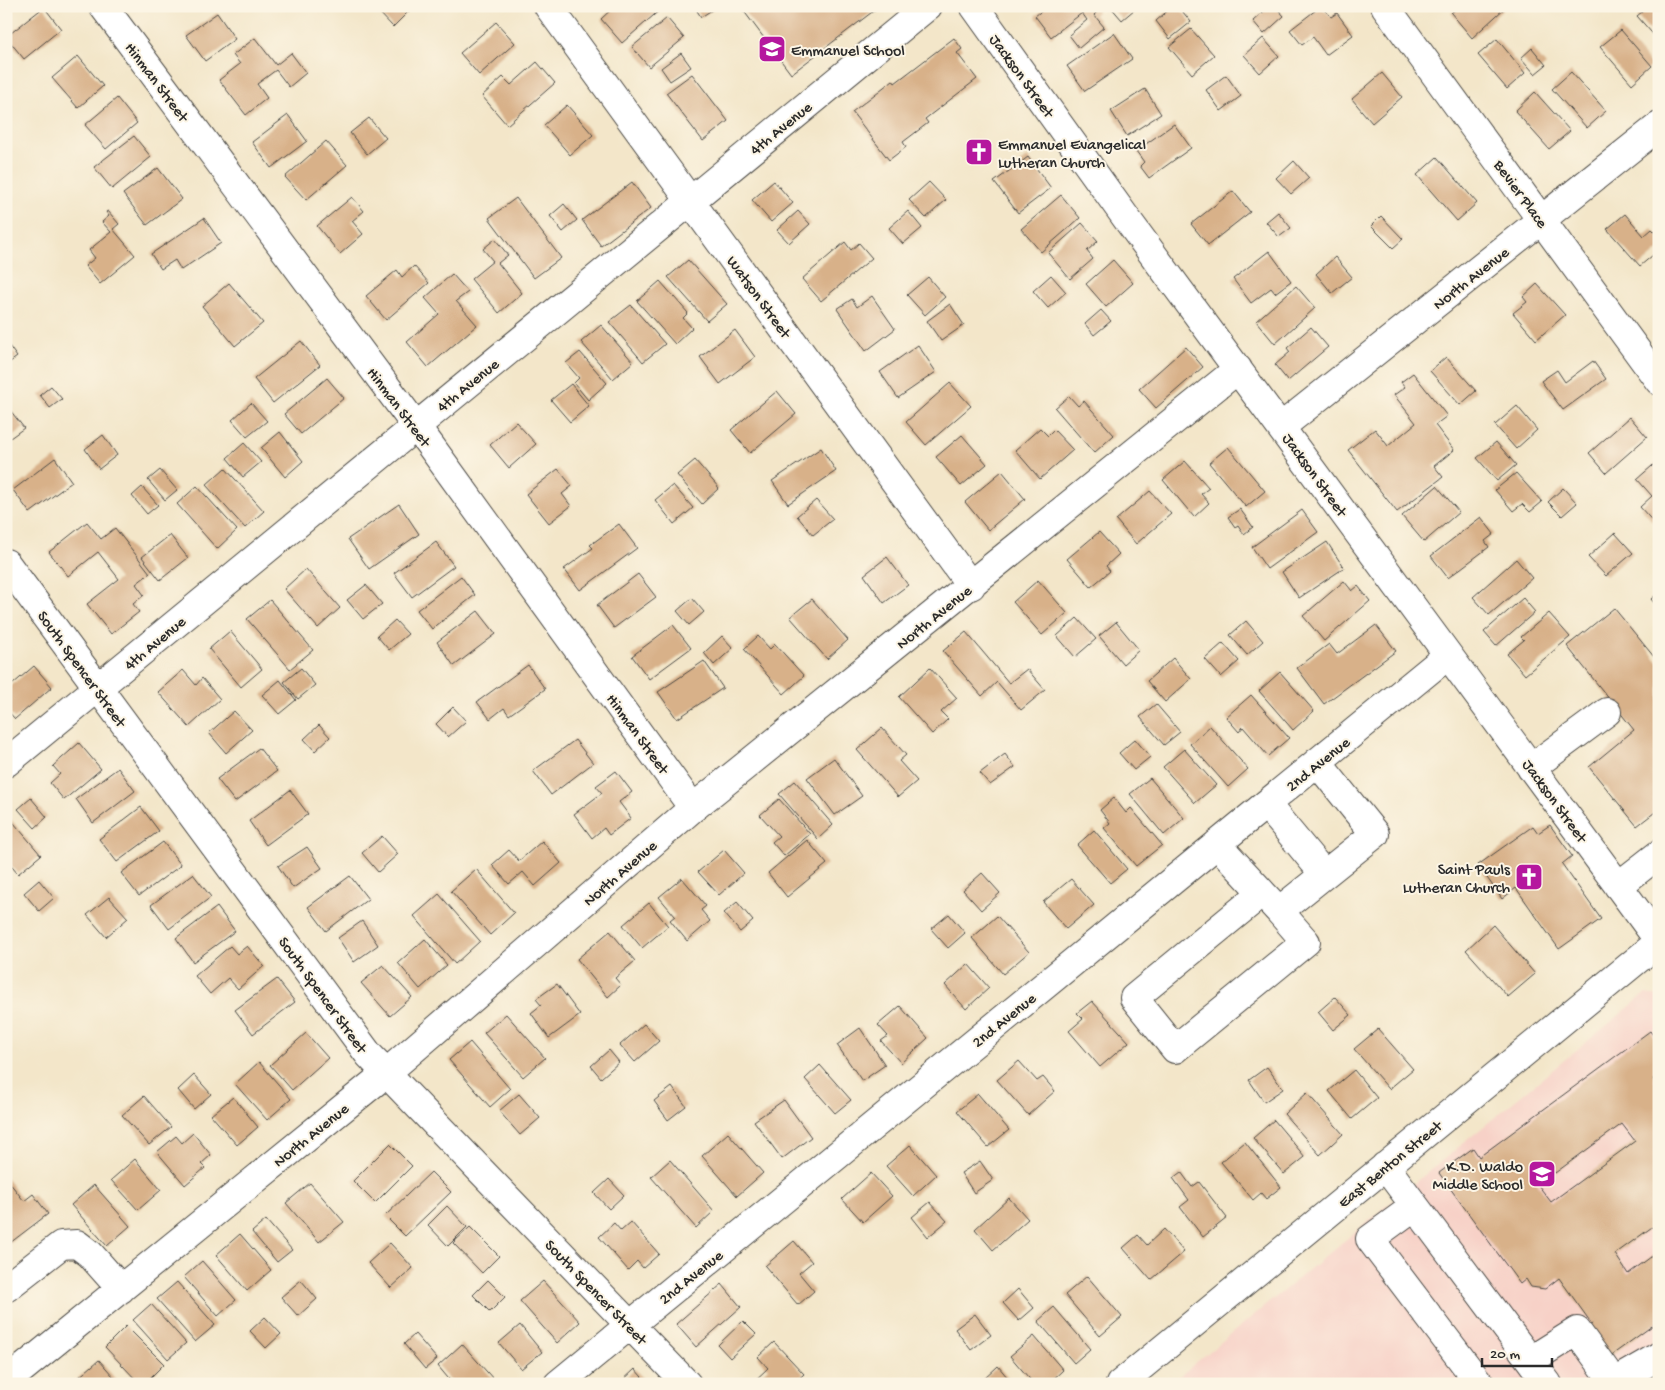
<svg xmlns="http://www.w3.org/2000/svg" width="1665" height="1390" viewBox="0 0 1665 1390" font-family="'Gochi Hand',sans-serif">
<rect width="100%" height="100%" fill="#fcf5e5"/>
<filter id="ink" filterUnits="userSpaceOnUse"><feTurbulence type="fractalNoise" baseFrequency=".02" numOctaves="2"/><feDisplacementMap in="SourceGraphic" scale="10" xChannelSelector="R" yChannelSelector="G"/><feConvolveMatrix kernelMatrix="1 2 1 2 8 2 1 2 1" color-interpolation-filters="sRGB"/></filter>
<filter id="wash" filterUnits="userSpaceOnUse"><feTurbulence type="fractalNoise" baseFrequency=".0096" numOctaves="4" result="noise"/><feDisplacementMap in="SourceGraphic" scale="20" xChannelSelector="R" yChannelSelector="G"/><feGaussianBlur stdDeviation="1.12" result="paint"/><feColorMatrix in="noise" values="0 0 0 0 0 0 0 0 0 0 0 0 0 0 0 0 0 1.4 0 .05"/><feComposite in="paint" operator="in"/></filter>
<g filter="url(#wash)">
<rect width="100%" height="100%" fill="#f3e6c9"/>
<!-- built -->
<path fill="#f7d1c7" d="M1645,994L1659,996V1352L1620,1384H1170Z"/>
<g id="blocks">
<!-- building -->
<path fill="#d8b189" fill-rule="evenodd" d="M381,6H414L393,27L377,10Z
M615,6H661L662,8L622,43L601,19Z
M694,6H718L701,17Z
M740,6H880L791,74Z
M1048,6H1102L1094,15L1104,27L1079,48L1069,35L1087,20L1082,13L1051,37L1035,16Z
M1110,6H1133L1135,9L1122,20Z
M1173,6H1178L1191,22L1170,39L1156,21Z
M1270,6H1275L1284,16L1264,34L1253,21Z
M1321,6L1331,17L1337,13L1353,35L1326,55L1313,37L1302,45L1290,30Z
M1459,6H1507L1472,38L1451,13Z
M1649,6H1659V41L1637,16Z
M44,7L61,29L24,59L6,37Z
M217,13L235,39L205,61L186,35Z
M667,18L684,38L649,67L632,47Z
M496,22L515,43L479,75L460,53Z
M1191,29L1214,55L1192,74L1169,47Z
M1621,30L1652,66L1632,84L1600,47Z
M1114,33L1132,59L1085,91L1067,66Z
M255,38L276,65L291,53L306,73L289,87L276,70L257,84L267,98L246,115L219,80L240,64L233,55Z
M954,38L962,49L957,53L977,79L925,119L928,123L903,142L906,147L889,160L852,112L893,80L895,83Z
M1263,38L1279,56L1260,73L1244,55Z
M1497,39L1525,73L1507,89L1478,55Z
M1532,48L1546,65L1535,74L1521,58Z
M681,53L691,67L670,81L661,68Z
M78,56L103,86L78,108L52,78Z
M537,62L555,83L507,125L482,96L503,77L511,85Z
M1571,72L1606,111L1587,128L1552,89Z
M1382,73L1402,97L1372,123L1352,99Z
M692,74L728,121L703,141L666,93Z
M1226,75L1241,96L1221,111L1206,90Z
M1145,89L1161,114L1127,136L1111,111Z
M1535,92L1570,131L1549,149L1515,111Z
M117,98L137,123L106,149L85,125Z
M567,105L593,135L570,155L544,125Z
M288,115L307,141L271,168L252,142Z
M369,118L386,138L367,154L350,133Z
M1174,124L1191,148L1149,178L1140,166L1144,162L1136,151Z
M134,136L151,157L112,189L94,167Z
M326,141L347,165L306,200L285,177Z
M1028,157L1051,188L1018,213L994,182Z
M1437,157L1477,203L1457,221L1417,175Z
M1294,161L1309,178L1291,194L1276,178Z
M158,168L182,199L147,225L123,194Z
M774,181L793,203L771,222L752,200Z
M632,182L651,208L601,246L582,220Z
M929,182L946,200L926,218L909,200Z
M1233,191L1250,212L1208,245L1191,224Z
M1061,195L1080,218L1041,252L1021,229Z
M352,197L364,211L352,221L363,234L340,254L317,226Z
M516,198L561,258L534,278L489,218Z
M564,204L577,220L563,232L550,216Z
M108,211L119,224L113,229L135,255L100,284L85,266L95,258L89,250L111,232L102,222L109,216L106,212Z
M798,211L810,224L789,243L777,230Z
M908,211L922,228L903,244L889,228Z
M1278,212L1291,228L1279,237L1266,222Z
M1625,214L1644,236L1652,229L1659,236V250L1640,266L1607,229Z
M1381,216L1403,239L1393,248L1371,226Z
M204,218L221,243L181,270L175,260L161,269L151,254Z
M1082,223L1098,241L1087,251L1093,259L1070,279L1048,253Z
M495,239L508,255L498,263L522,293L499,313L471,279L493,261L483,249Z
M845,242L851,250L859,243L872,258L821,301L802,279Z
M1269,251L1291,281L1275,293L1271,288L1251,303L1233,279Z
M1335,257L1352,277L1332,293L1316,274Z
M688,260L727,304L707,321L668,277Z
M1113,260L1133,283L1106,307L1086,284Z
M414,266L429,283L386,320L366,296L397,270L402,277Z
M452,274L468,292L456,301L477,325L428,367L407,342L439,314L425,298Z
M1051,275L1066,292L1048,308L1033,291Z
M928,277L945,297L925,315L907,295Z
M660,281L688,313L683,318L692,328L675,344L637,301Z
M229,283L263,323L235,346L202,306Z
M1537,284L1565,315L1536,340L1513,313L1527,302L1523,297Z
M1296,286L1315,308L1275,344L1256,321Z
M872,296L895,329L866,351L837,309L852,299L857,307Z
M950,304L964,325L941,341L927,321Z
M631,305L665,344L643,362L609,322Z
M1101,310L1111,321L1094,335L1085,324Z
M601,325L633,362L613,379L581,342Z
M1311,327L1328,347L1288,381L1275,365L1290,352L1287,348Z
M735,330L755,357L720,384L700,357Z
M301,341L320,365L273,403L254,379Z
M6,342L17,357L6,365Z
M918,345L936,372L898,398L880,372Z
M1186,347L1203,367L1156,408L1139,389Z
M580,352L607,383L588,400L574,383L579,378L566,363Z
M1446,357L1476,391L1460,405L1430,371Z
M1593,361L1606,379L1563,410L1541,381L1557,370L1565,382Z
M1413,373L1447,416L1435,425L1454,450L1434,466L1443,477L1397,512L1348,450L1375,429L1388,446L1416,423L1394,395L1405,387L1401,382Z
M327,378L344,398L301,434L284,414Z
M950,383L971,406L926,445L906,422Z
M571,384L589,406L570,422L551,400Z
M51,386L62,399L50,408L40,395Z
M777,391L796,414L750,453L731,430Z
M1069,396L1078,406L1084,401L1114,435L1094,453L1055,408Z
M251,403L267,421L247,437L232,420Z
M6,405L24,428L6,441Z
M1517,406L1537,430L1516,449L1495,425Z
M1630,417L1647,437L1606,473L1589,453Z
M516,422L536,444L509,468L490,445Z
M1040,428L1048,436L1054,430L1073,450L1040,479L1015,450Z
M280,432L303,461L285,477L261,448Z
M103,435L117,455L99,469L85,449Z
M962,435L987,464L961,486L936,457Z
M1496,442L1516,465L1497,481L1477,458Z
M244,443L261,462L243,477L227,458Z
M1228,447L1265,491L1246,507L1209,463Z
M821,448L836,471L788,504L772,481Z
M55,458L72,482L30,513L13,490Z
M695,460L719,488L702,504L677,475Z
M1659,460V523L1656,525L1640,507L1652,496L1637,479Z
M1185,461L1209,488L1201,494L1209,503L1194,517L1163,480Z
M225,468L264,511L245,528L206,485Z
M558,469L572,486L562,494L571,506L549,523L526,494Z
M160,470L177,490L165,500L148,480Z
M1002,471L1025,499L988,530L965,502Z
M1516,473L1542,502L1530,512L1522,504L1513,511L1495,490Z
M673,485L693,508L674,524L655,500Z
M197,486L237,530L217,549L177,504Z
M1437,486L1459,512L1424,542L1402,516Z
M142,487L158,505L147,514L132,496Z
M1563,488L1577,503L1562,516L1548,502Z
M1150,491L1171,514L1136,544L1116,520Z
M816,500L833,519L813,535L797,516Z
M399,504L419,534L369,569L348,539Z
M1240,509L1253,527L1244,534L1238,525L1235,527L1228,517Z
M1302,510L1318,532L1267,569L1252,547Z
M1481,517L1494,534L1485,541L1489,547L1448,578L1431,556Z
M87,522L101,539L115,528L150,573L136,584L144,595L133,604L139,612L111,634L87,604L119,579L98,552L68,576L49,552Z
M619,524L637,548L580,590L564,569L593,548L590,545Z
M1099,532L1119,554L1106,566L1110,571L1091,587L1067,559Z
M1615,533L1633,553L1606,576L1588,557Z
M170,535L188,558L160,580L142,557Z
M436,542L454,566L412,597L394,573Z
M1327,542L1344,568L1299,598L1282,572Z
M887,557L908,585L884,603L864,575Z
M1516,559L1532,578L1489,615L1473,597Z
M306,569L340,608L318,628L284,589Z
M638,574L656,597L614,628L597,605Z
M461,576L475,595L432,629L417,610Z
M1038,580L1067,613L1042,635L1013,602Z
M1344,581L1352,591L1358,586L1370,601L1324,641L1303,616Z
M366,585L382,604L363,619L347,600Z
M1659,593V609L1651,599Z
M692,598L704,612L689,625L677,611Z
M1523,598L1535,612L1496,646L1484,632Z
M812,599L848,640L827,659L790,617Z
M270,600L313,650L290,669L247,619Z
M1614,608L1659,663V809L1637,826L1589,767L1634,730L1567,646Z
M478,611L496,634L454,666L437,642Z
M1549,613L1570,637L1525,675L1507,654L1524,640L1521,637Z
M1077,618L1096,639L1075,657L1057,636Z
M395,620L408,634L389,650L377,636Z
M1246,621L1263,641L1247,655L1230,635Z
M1116,622L1139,650L1123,664L1099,636Z
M673,625L691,648L649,679L632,656Z
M1376,625L1396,651L1324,704L1297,668L1329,644L1337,654Z
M230,631L262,669L241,687L209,649Z
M966,632L1009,683L1027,669L1045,690L1021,710L997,682L982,696L943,651Z
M722,636L733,648L714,665L704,653Z
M758,636L770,649L775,644L804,676L784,694L744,649Z
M1223,643L1239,661L1221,677L1205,659Z
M1173,658L1191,679L1165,702L1147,681Z
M704,661L723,688L677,719L658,692Z
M528,665L545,689L509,715L504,708L490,719L477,702Z
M34,666L52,687L15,719L6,709V690Z
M301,668L315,685L298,699L284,682Z
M930,668L957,698L941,712L948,719L932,734L899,697Z
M183,670L196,685L202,678L220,699L189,727L158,692Z
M1280,672L1314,711L1293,730L1259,691Z
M280,680L296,700L279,714L262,695Z
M1251,695L1289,738L1268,756L1243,727L1239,732L1226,717Z
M1156,704L1180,732L1164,745L1140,717Z
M453,707L466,721L448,737L436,724Z
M234,711L252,730L226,753L209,733Z
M319,725L330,737L315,751L304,739Z
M1210,726L1248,769L1228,787L1190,744Z
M882,728L906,755L899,761L917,781L898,797L857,750Z
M1135,739L1150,757L1134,770L1119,753Z
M575,740L593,763L551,795L533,771Z
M79,743L101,769L64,800L50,783L60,774L53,766Z
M259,748L277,771L235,802L217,779Z
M1184,749L1216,785L1195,803L1163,767Z
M1005,754L1015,767L990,785L980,773Z
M834,758L862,796L835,815L807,778Z
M118,768L135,791L93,823L76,799Z
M616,771L632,792L619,802L631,818L609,835L604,828L592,838L574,814L602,793L596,786Z
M1150,778L1184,818L1164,835L1130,794Z
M795,781L833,825L818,839L779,794Z
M290,790L308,814L266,845L249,821Z
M31,798L47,817L35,828L18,809Z
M1114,798L1126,813L1131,808L1162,845L1136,866L1104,828L1110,823L1100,810Z
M779,799L810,834L784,856L772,842L779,836L760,815Z
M141,807L159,831L117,862L99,839Z
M8,816L41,855L18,874L6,860V818Z
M1550,825L1572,856L1562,864L1601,919L1559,949L1516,888L1502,899L1478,865L1533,826L1538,833Z
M1094,830L1127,869L1110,883L1077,845Z
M382,836L398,854L378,872L362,853Z
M807,840L827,864L787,897L768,873Z
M542,841L561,863L535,886L523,872L509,884L492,865L509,850L519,861Z
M163,842L181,865L139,896L121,873Z
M307,847L322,868L293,888L278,866Z
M724,850L744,873L719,895L698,872Z
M476,869L514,913L490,935L451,891Z
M982,873L1000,893L981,910L963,890Z
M193,874L211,897L169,929L151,905Z
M350,876L368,899L326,931L308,907Z
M682,878L706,906L701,910L710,921L687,941L670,920L675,916L659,897Z
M1071,879L1094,905L1066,929L1043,902Z
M39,880L54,898L39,911L24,893Z
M439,894L480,941L455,964L414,916Z
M109,897L128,918L106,937L87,915Z
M737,902L753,921L740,932L724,913Z
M649,903L668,926L642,948L623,925Z
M217,907L235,931L193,962L176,938Z
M949,914L965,933L948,948L931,929Z
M997,916L1029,952L1003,974L972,938Z
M362,921L378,945L354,962L338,938Z
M1493,925L1535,974L1508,997L1466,950Z
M610,931L635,961L615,978L621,985L608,997L577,959Z
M425,939L447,965L420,989L398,963Z
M230,946L237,954L247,946L264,966L238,989L228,978L210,994L195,976Z
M968,964L989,988L966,1009L945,985Z
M383,965L412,997L390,1016L361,983Z
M277,979L295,1002L253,1034L235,1010Z
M557,984L580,1015L549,1038L531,1013L541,1005L536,999Z
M1335,997L1351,1015L1333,1030L1318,1012Z
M1092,1001L1129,1042L1100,1067L1069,1031L1083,1019L1077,1013Z
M900,1006L928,1038L901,1063L881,1041L888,1036L878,1025Z
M506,1014L545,1058L523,1077L484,1033Z
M644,1024L659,1041L635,1062L620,1045Z
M860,1028L885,1065L862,1081L837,1045Z
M1378,1029L1413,1069L1389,1089L1354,1049Z
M1650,1031L1659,1043V1075L1653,1079L1659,1087V1222L1615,1254L1628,1274L1659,1251V1321L1602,1362L1580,1332L1592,1324L1559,1278L1545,1289L1531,1287L1526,1279L1520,1284L1439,1173L1473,1148L1479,1157ZM1622,1124L1635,1141L1551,1202L1532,1177L1549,1165L1555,1173Z
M306,1033L328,1058L292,1090L270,1065Z
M470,1042L510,1089L490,1107L449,1060Z
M609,1050L619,1062L601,1078L591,1066Z
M1019,1061L1037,1081L1043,1077L1055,1091L1028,1115L997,1080Z
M259,1062L291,1099L267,1120L235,1084Z
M820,1065L851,1100L835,1113L805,1079Z
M1267,1067L1283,1089L1264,1102L1249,1080Z
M1354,1070L1377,1098L1352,1119L1329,1091Z
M194,1075L211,1094L194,1109L178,1090Z
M672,1087L686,1106L668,1120L654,1101Z
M1307,1093L1343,1134L1320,1155L1284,1114Z
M519,1094L540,1118L520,1135L499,1111Z
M978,1094L1009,1130L988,1147L957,1111Z
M144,1096L171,1127L149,1145L122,1115Z
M233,1097L258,1127L237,1145L211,1115Z
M784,1100L811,1137L782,1159L754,1121Z
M1274,1120L1305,1157L1284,1174L1253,1138Z
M193,1133L211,1155L201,1164L205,1168L185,1185L157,1152L176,1136L182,1143Z
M728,1133L763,1173L737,1196L702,1156Z
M1245,1142L1281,1187L1266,1199L1261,1193L1253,1200L1221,1162Z
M390,1144L412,1166L375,1203L353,1181Z
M910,1145L936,1175L913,1196L886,1166Z
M135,1159L161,1190L138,1210L111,1180Z
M670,1160L714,1211L696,1228L651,1177Z
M980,1161L993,1180L974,1193L961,1173Z
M431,1172L451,1192L405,1236L385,1216Z
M1181,1172L1192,1187L1199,1182L1227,1218L1203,1237L1180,1207L1189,1200L1173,1178Z
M871,1173L892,1196L863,1222L842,1199Z
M6,1178L24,1201L33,1194L48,1214L6,1246Z
M609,1179L624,1195L609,1209L594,1193Z
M310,1183L344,1222L319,1242L286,1203Z
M94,1185L130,1226L107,1246L71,1205Z
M1009,1198L1028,1219L993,1250L975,1229Z
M930,1202L947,1221L928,1237L912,1217Z
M447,1206L467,1227L448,1246L428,1225Z
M266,1220L292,1250L277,1262L252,1232Z
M631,1222L659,1254L643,1268L637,1261L628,1270L599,1237L614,1223L621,1231Z
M470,1227L499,1256L482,1273L453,1243Z
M1164,1229L1184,1252L1151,1280L1123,1248L1138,1235L1147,1245Z
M240,1234L271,1270L247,1291L216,1255Z
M794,1241L812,1262L799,1273L814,1291L798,1305L765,1266Z
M390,1243L413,1268L391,1288L368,1263Z
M202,1261L236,1300L218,1316L184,1277Z
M1087,1276L1122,1317L1100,1336L1065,1295Z
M301,1280L317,1299L298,1316L281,1297Z
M488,1280L505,1297L490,1312L473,1295Z
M543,1281L580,1322L557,1343L520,1301Z
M177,1282L215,1325L195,1342L157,1299Z
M722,1284L741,1307L696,1347L676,1324Z
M1018,1289L1034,1308L1019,1321L1003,1303Z
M151,1304L186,1343L168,1359L133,1320Z
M1054,1307L1090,1349L1074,1363L1038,1321Z
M975,1314L991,1335L971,1350L955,1329Z
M265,1317L281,1334L266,1348L250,1331Z
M743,1321L756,1334L730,1358L718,1345Z
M520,1325L542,1352L521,1369L499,1343Z
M126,1326L164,1364L144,1384H140L105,1347Z
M415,1334L437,1359L425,1369L404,1344Z
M1034,1336L1063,1370L1048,1384H1034L1010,1356Z
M774,1342L804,1374L793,1384H751L768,1368L758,1357Z
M462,1344L495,1381L491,1384H453L438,1366Z
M99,1360L120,1384H83L78,1378Z
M998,1366L1013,1384H982L984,1382L983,1380Z
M635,1369L648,1384H619Z"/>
</g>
</g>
<g filter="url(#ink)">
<use href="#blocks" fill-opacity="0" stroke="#494743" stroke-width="1"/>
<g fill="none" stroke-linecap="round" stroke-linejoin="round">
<defs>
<path id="minor" d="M103,6L430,445L693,808
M548,6L971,586
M974,6L1129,222L1659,941
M1385,6L1659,381
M1281,427L1659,126
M6,563L369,1055L687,1384
M6,763L928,6
M1531,768L1607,712
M1266,804L1324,874
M1217,844L1279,911L1375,834L1317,762
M1618,886L1659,854
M1262,893L1134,998L1175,1049L1306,942L1279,911
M1385,1166L1548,1384
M1415,1206L1370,1239L1480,1384
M6,1288L61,1245L77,1244L90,1254L121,1289
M1531,1360L1577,1331L1614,1382L1659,1356
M6,1382L385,1074L693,808L1238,369
M558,1384L1448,655
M1120,1384L1659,942"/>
</defs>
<!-- minor casing -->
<use href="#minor" stroke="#494743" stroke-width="30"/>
<!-- minor -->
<use href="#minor" stroke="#fff" stroke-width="28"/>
</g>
</g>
<!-- icons -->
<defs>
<symbol id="school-square" viewBox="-11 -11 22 22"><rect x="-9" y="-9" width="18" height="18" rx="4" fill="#b5179e" stroke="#fcf5e5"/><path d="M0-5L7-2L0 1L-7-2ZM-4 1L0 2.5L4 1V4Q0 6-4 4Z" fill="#fff"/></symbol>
<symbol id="church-square" viewBox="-11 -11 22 22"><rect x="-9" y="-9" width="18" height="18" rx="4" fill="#b5179e" stroke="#fcf5e5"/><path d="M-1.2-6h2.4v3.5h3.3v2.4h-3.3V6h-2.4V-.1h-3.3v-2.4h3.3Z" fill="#fff"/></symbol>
</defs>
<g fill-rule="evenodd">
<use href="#school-square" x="756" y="33" width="32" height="32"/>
<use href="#church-square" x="963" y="136" width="32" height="32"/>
<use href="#church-square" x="1513" y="861" width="32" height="32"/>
<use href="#school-square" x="1526" y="1158" width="32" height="32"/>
</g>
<g text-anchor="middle" stroke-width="4" stroke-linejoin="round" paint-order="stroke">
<!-- poi labels -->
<g font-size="16" fill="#2b2b2b" stroke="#fcf5e5" text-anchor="start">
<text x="791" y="55">Emmanuel School</text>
<text x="998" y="149">Emmanuel Evangelical<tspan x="998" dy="18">Lutheran Church</tspan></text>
<text x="1510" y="874" text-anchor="end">Saint Pauls<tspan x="1510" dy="18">Lutheran Church</tspan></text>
<text x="1523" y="1171" text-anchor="end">K.D. Waldo<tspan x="1523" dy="18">Middle School</tspan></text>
</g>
<!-- street labels -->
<g font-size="16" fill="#2b2b2b" stroke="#fcf5e5">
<text transform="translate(1023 75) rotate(54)" y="6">Jackson Street</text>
<text transform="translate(158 81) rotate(53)" y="6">Hinman Street</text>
<text transform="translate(780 127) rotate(-39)" y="6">4th Avenue</text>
<text transform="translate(1522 193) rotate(54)" y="6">Bevier Place</text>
<text transform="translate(1470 277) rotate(-38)" y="6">North Avenue</text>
<text transform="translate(760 296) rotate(54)" y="6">Watson Street</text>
<text transform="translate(467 384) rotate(-39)" y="6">4th Avenue</text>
<text transform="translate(400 406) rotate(53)" y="6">Hinman Street</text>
<text transform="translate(1316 474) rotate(54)" y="6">Jackson Street</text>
<text transform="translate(933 616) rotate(-39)" y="6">North Avenue</text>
<text transform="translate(154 642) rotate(-40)" y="6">4th Avenue</text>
<text transform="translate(83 668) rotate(54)" y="6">South Spencer Street</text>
<text transform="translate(639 733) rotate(54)" y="6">Hinman Street</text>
<text transform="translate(1317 763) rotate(-39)" y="6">2nd Avenue</text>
<text transform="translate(1556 800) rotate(54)" y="6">Jackson Street</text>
<text transform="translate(619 872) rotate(-41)" y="6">North Avenue</text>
<text transform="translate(324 994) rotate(54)" y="6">South Spencer Street</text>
<text transform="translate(1003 1019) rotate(-39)" y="6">2nd Avenue</text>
<text transform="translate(310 1134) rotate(-39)" y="6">North Avenue</text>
<text transform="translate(1389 1163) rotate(-39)" y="6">East Benton Street</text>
<text transform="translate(690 1276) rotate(-39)" y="6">2nd Avenue</text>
<text transform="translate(597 1291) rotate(46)" y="6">South Spencer Street</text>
</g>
</g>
<!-- margin -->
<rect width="1665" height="1390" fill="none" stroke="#fcf5e5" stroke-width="25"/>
<!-- scale -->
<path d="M1482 1358v8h70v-8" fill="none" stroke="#2b2b2b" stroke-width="2.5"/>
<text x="1490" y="1358" font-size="15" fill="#2b2b2b" stroke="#fcf5e5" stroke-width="4" paint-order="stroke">20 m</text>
</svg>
